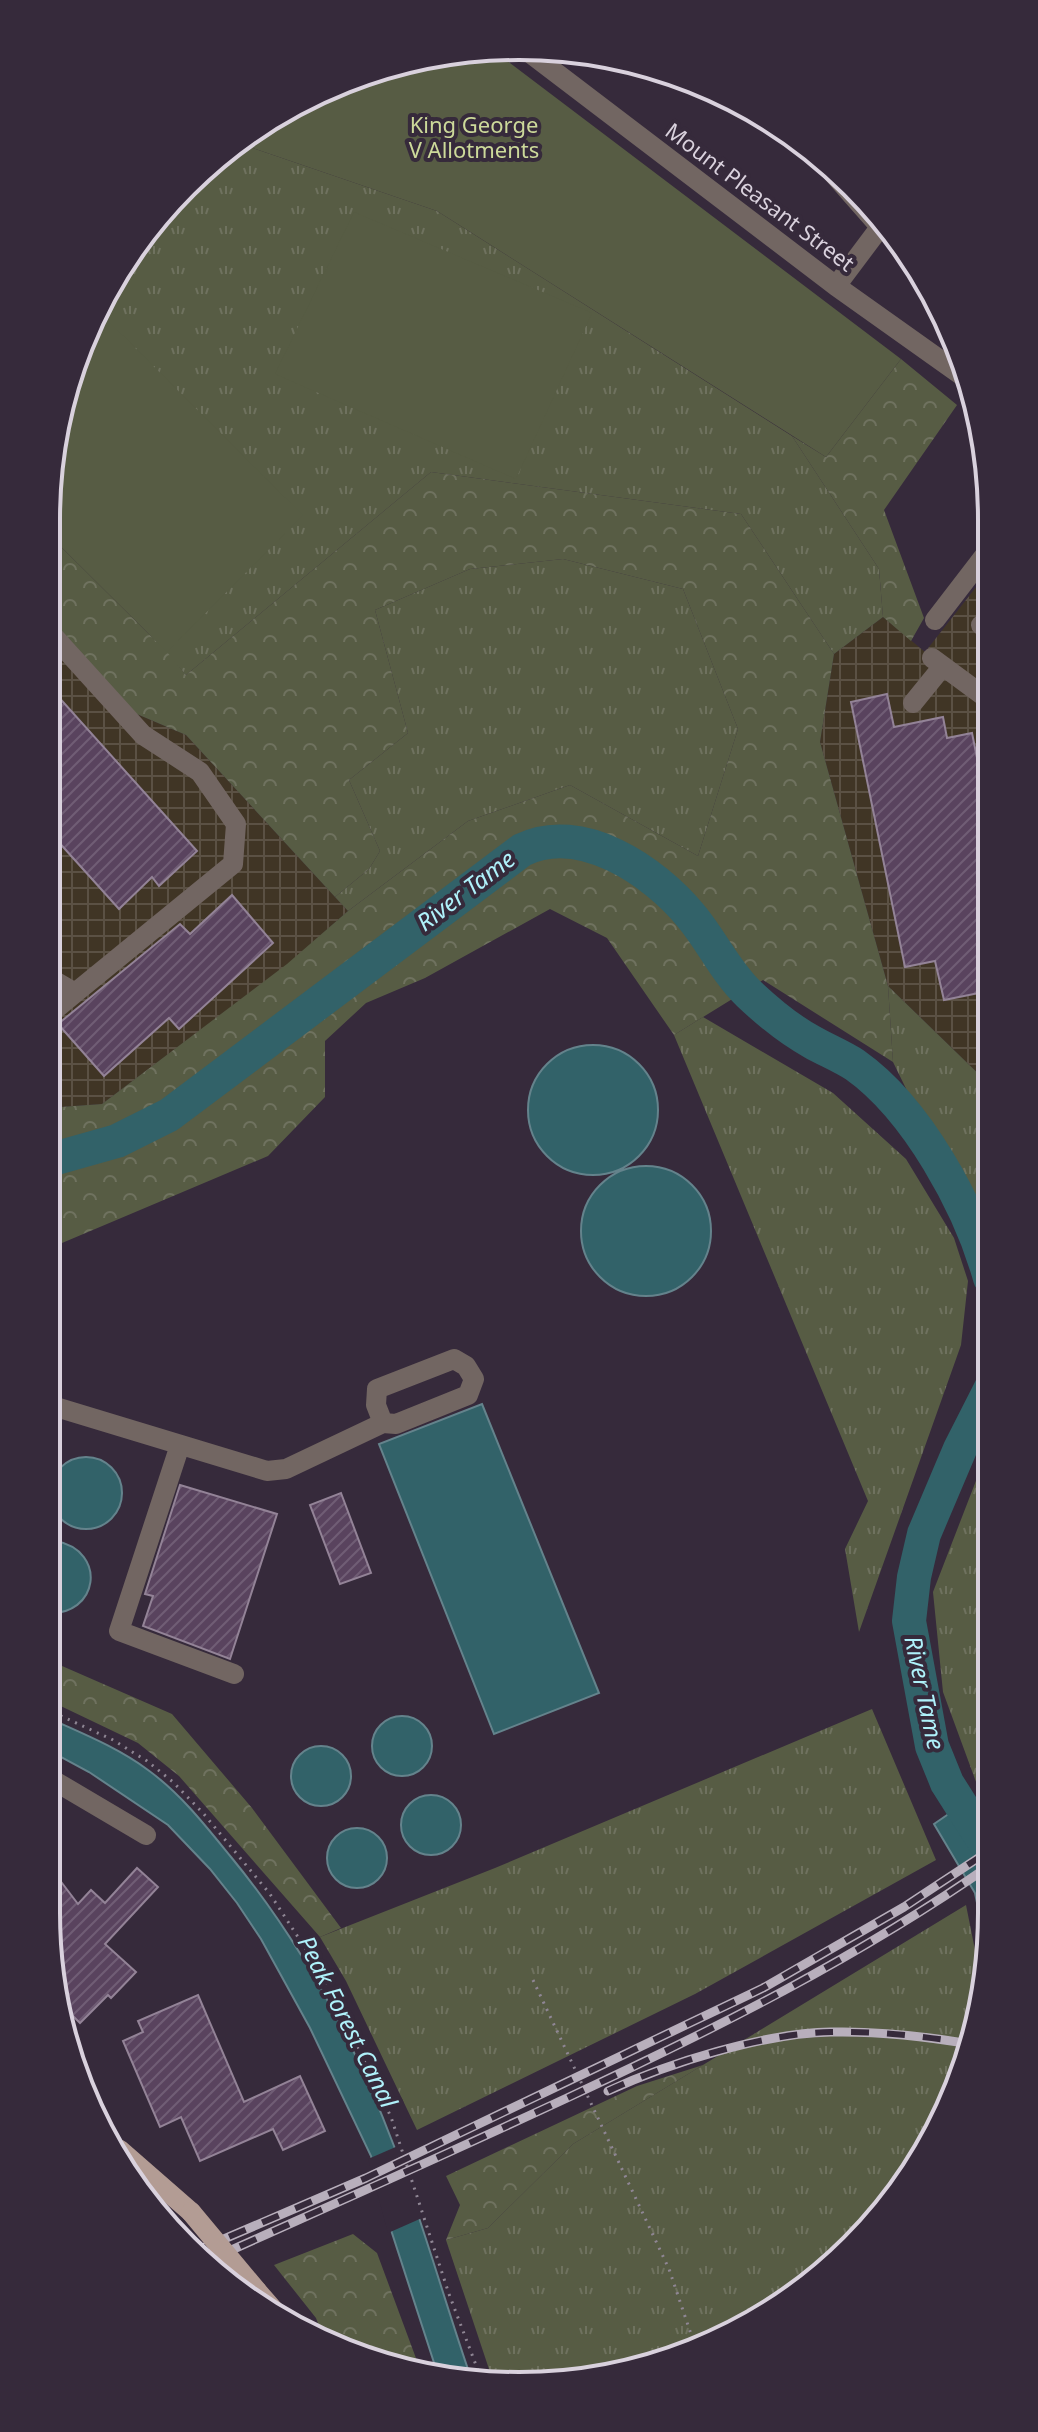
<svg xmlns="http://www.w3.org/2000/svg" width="1038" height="2432" viewBox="0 0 1038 2432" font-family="'Noto Sans',sans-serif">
<defs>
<pattern id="industrial-grid" width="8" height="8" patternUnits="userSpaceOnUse" patternTransform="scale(2)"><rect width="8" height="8" fill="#403525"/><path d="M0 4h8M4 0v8" fill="none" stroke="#5b5144"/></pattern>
<pattern id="grass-tufts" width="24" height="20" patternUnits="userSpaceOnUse" patternTransform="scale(2)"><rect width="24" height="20" fill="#575c44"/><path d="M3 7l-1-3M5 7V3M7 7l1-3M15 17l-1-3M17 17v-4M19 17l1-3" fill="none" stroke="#6f725f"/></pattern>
<pattern id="forest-crowns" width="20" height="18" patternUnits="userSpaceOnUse" patternTransform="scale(2)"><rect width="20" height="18" fill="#575c44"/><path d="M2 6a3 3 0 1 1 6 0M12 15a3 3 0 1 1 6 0" fill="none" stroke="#6f725f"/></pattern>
<pattern id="building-hatch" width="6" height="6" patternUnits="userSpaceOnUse" patternTransform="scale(2)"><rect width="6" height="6" fill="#59435e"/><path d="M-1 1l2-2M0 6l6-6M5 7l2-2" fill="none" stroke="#705d75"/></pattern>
</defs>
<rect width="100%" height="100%" fill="#362a3b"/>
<!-- industrial -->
<path fill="url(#industrial-grid)" d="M988,572L990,1085L888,986L820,742L834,654L883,617L925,652Z
M46,621L132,712L186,735L348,911L288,964L102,1104L46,1108Z"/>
<!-- grass -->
<path fill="url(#grass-tufts)" d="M244,145L437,211L792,436L879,569L883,617L834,654L741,514L431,472L186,675L46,519L71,367L163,207Z
M563,559L683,589L738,729L698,856L570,785L468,821L348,911L335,897L369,869L380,851L349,780L408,733L375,610L470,569Z
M888,986L990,1085V1235L917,1111L893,1062Z
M703,1017L833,1093L906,1159L954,1238L968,1281L961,1345L859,1632L845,1549L868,1501L674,1035Z
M991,1442L992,1780L979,1790L943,1692L933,1592Z
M872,1709L936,1860L695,1994L417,2130L346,1981L320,1937L495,1868Z
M966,1905L981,1980L967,2065L894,2201L781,2307L612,2377L493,2381L446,2240L488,2228L573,2144Z"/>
<!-- forest -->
<path fill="url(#forest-crowns)" d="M901,359L957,405L884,510L924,618L911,641L883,617L879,569L792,436L826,457Z
M431,472L741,514L834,654L820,742L888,986L893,1062L763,980L674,1035L607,938L550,909L425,978L366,1003L325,1041V1097L268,1156L62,1243L46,1291V1108L102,1104L287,964L348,911L468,821L570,785L698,856L738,729L683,589L563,559L470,569L375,610L408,733L349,780L380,851L369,869L335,897L186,735L132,712L46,620V532L167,652L186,675Z
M46,1659L172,1714L252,1808L341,1928L320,1937L179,1776L138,1743L46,1699Z
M703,2065L573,2144L488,2228L446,2240L460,2205L446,2176L637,2086Z
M353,2234L377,2253L420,2369L323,2337L316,2318L274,2265Z"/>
<!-- garden -->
<path fill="#575c44" d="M489,47L901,359L826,457L437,211L244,145L309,95Z
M354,212L592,313L516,479L275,374Z
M104,317L303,515L167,652L46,532L71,367L95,325Z"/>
<!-- water -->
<path fill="#326269" stroke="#64838c" stroke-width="2" d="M528 1110a65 65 0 1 1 130 0a65 65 0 1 1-130 0Z
M581 1231a65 65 0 1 1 130 0a65 65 0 1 1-130 0Z
M482,1404L599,1693L494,1734L379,1444Z
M50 1493a36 36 0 1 1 72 0a36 36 0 1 1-72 0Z
M56,1541C108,1551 99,1617 46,1613V1543Z
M372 1746a30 30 0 1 1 60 0a30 30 0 1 1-60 0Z
M46,1717C81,1733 117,1747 148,1770C181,1794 205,1825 231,1857C301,1942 355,2043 394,2146C423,2223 445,2303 472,2381L457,2382L438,2375L392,2233L371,2156L310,2028L261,1939L237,1903L210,1869L168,1825L89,1772L46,1749Z
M291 1776a30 30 0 1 1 60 0a30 30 0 1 1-60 0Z
M401 1825a30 30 0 1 1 60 0a30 30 0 1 1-60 0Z
M969,1800L992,1829V1913L986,1947L975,1893L934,1824Z
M327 1858a30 30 0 1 1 60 0a30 30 0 1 1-60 0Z"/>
<!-- pier -->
<path fill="#362a3b" d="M398,2146L422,2218L388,2233L368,2159Z"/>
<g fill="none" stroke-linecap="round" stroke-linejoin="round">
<!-- river -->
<path stroke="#326269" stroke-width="34" d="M46,1161L117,1141L169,1115L522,850C581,821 654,871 691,916C712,941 725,971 749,994C767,1011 790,1030 812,1042C826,1050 841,1056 855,1065C917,1109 970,1206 990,1278
M985,1843L947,1783L932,1746L909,1621L914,1577L924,1534L960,1449L991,1388"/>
</g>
<!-- building -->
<path fill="url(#building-hatch)" stroke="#938397" stroke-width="2" d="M46,683L197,851L159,886L152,877L119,909L46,828Z
M887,694L894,727L943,717L947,738L972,733L989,817V991L944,1000L935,961L905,967L851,702Z
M232,895L273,943L179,1029L169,1018L104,1076L58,1024L180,924L190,934Z
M180,1485L277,1514L230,1659L143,1626L153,1596L145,1594Z
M341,1493L371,1573L340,1584L310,1505Z
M46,1862L78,1904L91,1890L105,1903L137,1868L158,1887L105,1944L136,1972L111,1998L108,1995L80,2023L61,2004L46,1913Z
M198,1995L244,2102L300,2076L325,2131L283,2150L273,2129L200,2161L181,2117L160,2127L123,2041L143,2032L138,2021Z"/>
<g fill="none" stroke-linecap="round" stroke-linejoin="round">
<!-- path -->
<path stroke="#8f8694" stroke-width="3" stroke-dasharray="2 6" stroke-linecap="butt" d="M46,1709L113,1740L147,1761L173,1782L203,1813L270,1894L324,1977L391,2117L449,2294L482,2381
M533,1980L669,2269L694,2343"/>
<!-- minor -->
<path stroke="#726662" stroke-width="20" d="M530,53L836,286L964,377
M822,161L880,227
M836,286L884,222
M935,620L988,551
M981,625L988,631
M46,628L143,735L200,772L236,824L233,864L75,993L46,976
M932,658L989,700
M913,703L943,666
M46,1017L75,993
M46,1404L267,1471L286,1469L383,1423L396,1424L468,1395L474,1379L466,1366L454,1359L377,1389L376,1405L383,1423
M180,1445L119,1631L234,1674
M46,1776L146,1835"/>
<!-- major -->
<path stroke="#b39c94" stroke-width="20" d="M120,2150L191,2212
M257,2291L285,2323"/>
<defs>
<path id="rail" d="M608,2091C669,2063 764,2033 831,2032C878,2031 924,2036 970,2044
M196,2251L366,2178L763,1988L904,1907L992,1849
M207,2261C327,2207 447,2154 567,2098C713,2030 859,1957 992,1864"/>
</defs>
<!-- rail casing -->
<use href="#rail" stroke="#b8afbc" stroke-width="9"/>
<!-- rail -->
<use href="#rail" stroke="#362a3b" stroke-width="6" stroke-dasharray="18" stroke-linecap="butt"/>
<!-- major-bridge -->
<path stroke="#b39c94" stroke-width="20" d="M191,2212L257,2291"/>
</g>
<g text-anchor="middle" stroke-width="8" stroke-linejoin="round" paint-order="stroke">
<!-- park labels -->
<g font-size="22" fill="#ccd99a" stroke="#362a3b">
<text x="474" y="133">King George<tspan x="474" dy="25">V Allotments</tspan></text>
</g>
<!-- street labels -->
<g font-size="22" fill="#d9d1dd" stroke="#362a3b">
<text transform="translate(760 197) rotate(37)" y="8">Mount Pleasant Street</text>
</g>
<!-- water labels -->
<g font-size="24" font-style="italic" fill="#aff1fa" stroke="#362a3b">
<text transform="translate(466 891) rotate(-37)" y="8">River Tame</text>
<text transform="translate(924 1693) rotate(78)" y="8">River Tame</text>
<text transform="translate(347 2022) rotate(63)" y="8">Peak Forest Canal</text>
</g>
</g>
<!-- crop -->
<path d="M0 0H1038V2432H0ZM519 60H519A459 459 0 0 1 978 519V1913A459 459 0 0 1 519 2372H519A459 459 0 0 1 60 1913V519A459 459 0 0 1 519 60Z" fill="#362a3b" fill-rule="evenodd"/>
<path fill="none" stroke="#d9d1dd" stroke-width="4" d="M519 60H519A459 459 0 0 1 978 519V1913A459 459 0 0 1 519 2372H519A459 459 0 0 1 60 1913V519A459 459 0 0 1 519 60Z"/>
</svg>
